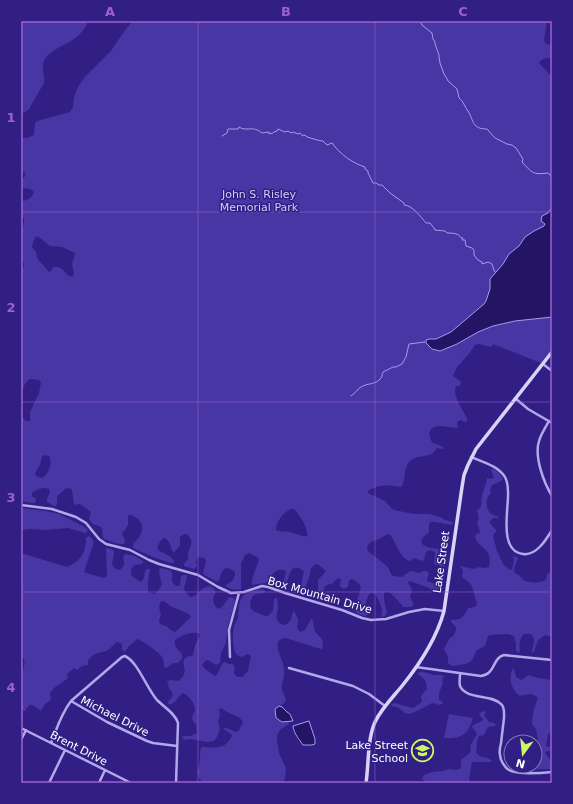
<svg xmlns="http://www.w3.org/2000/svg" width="573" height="804" viewBox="0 0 573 804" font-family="'DejaVu Sans',sans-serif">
<rect width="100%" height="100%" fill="#311f85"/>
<!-- green -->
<path fill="#4836a4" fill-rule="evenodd" d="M21,21H88C79,46 52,44 44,61C41,67 45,76 44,83L29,109L24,113L21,112Z
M133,21H547L544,40L546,44L552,45V58C547,57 542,58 539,63L552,77V349L541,363L493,344L491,347L479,344L475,345L468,355L457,367L453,376L460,381L461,383L460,386H456C453,393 458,402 462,409C464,414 467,415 467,421L465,422L461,420L458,421L457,424L458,428H457C448,428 433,421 429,433C432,448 435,441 444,448L443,449L437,448C435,450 434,452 433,453C428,457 418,455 411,460C402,468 407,480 401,487C390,485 378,484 368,491V493L370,494L385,501L391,508L394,510L414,514H429L440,517L445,520L453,522V524C446,526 438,521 430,522L429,525V532C425,537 420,537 422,544L427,547L447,551C448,555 447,563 444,567L434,564L435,553C433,550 429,550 426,552L424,560L422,561L414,558L410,561C398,557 397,542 389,534L386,535L379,539L371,542L368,545L367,550L368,551L388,567L391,574L393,576L402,577L410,571L420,573L423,571H427L429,574L427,579V581L438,585L440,587L439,592L436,593L433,592L429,588L424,586L410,581L408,582V584C413,587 412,592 410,597L414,605L411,607H403C402,605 383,581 384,597C384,602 386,608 387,613L385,616L381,617C381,615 382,613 382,610C382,607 377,596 375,594L370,593C365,599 365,609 368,615C364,617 357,614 354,611L361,587C359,583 355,580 351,579L349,581L348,587L344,589L342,588L340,586L341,579L338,578C336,579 335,581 333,583C330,585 325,584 324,588C323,593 326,594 324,599L319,600L318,597V580L326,571L319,565L316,564L311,568L309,578L303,593L300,592L304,571C289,560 290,578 285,586L283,585L286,571C277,567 271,574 269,582L252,585C251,578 257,567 259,560L257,557L249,553L245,555L241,563V589C237,591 229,589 226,586V585C233,581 235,579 235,572C222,561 222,575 218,582L206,576L203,573C204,566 211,555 197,558L196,562L197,566L194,569L184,566V564L188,559C186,548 197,544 187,534H184L180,537V546L174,552H173C170,546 170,540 164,538C160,540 157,546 158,550L171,557L174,561L173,563H171L153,557L133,548V544C140,538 147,527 138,519C136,517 132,516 129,514L128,517V525L122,534L125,540L124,544H119L104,539C101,535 104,532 101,527C95,524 92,526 89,518L91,512L80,504H78L75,505L74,504L72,490L70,488L65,489L57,496V503L56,506H54L47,502C46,498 50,495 50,490C45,486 37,489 32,493V496L36,499L35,503H32L21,501V416L26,421H30V412L39,393L41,383L39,380L31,379L28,380L25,384L21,393V270C25,267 25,262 21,259V229L23,227L24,223V218L21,216V201C27,201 32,198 34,192L32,190L27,188L21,189V181L26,175L24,174L25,172L21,171V138H27L34,135L35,124L37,121L70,112L73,107L74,97L79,85L85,77L111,51L125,30ZM36,236L39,237L50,246L62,247L73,252L75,254L72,264L74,273L73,277L69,276C64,272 61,265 53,267L50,272L48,271L37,258L36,252L32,247L33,242ZM44,455L49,456C53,462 49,474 42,478L36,476L35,473L40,465L42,457ZM291,509H294C299,514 309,529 307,536C301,537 296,533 290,532C284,531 280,532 276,530C276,522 283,512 291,509Z
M491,469C497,469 501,475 503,480L492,485L490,490L491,493C483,499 486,515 497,516L498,517V518H493L489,522L496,530V531L493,536L497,551L503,564L510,570L512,569L514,560L513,556H514L518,558C517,562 514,566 514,570C515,574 517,574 520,576C522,578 523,580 525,581C530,583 542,583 546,580L547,574L552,571V637L545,635L538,640L534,652L532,653C531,646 538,643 531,634H524C519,638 519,646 520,651L518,653L516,651V644L514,636L508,634L490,635L488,636L485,646L477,650L472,660L470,662L465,664L452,666L448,663V657L444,649L449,639L454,635L456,630V627L451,622V620L460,619L465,614L468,608L475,607L477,603L475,598L473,589L471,584L462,577L463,571L460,566H461L473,569L479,567L485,568L489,567C493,547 481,552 475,537L477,533L479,534L480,532L477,523L479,518L477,511L481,506L482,495L486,483L487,478L491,479L494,478Z
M21,508L46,511L59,514L83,526L87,529L88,531L85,533L68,528L45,530L31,529L21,530Z
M89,535L94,542L84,572L103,578L106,577L107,575L106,548L111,549L114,551V554L112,564C114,568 116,571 121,569C125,565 125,562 123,557L125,554L135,556L143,561V563L142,564L134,565L131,569V575C141,583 143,586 145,571L147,569H150L148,581V592L155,594C167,582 159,582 159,569L161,568C174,571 172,570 172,582L176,586H179L180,584L181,576L184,575H187C187,587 179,586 190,597L195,596C201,590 210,580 216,592C212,599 212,603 217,608L219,609L224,605L229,597L234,598L235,602L228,625L226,643L221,653L220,663L216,665L208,660L205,661L202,665L205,669L215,676C220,673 219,666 224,662L229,664H233L235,668L234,673L237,677H242L248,671L251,656L248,654L241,657C239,656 238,656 236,654C233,649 232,632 234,626C235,623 237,621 238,618C239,605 238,595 253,591C257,590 261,589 265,590V593L256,594L252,597C249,606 249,610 258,613C262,615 264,616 268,616L273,611L274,599L277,598C277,601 278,603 278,605C278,614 272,621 284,625C291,623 291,619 293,612L294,611C298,619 299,619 297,628L300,632L305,630L311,619H312C314,623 313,627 315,631C320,640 325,636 322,649L317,648L286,638C271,639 280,655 283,663C284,667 284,672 284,676C284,679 282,682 282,685C281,690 284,694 286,700C284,705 279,705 275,709L276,718L281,722L289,721V724L281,729L277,735V740L279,753L286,768L285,779L282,783H205C200,781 198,777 197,772C201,766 199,754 201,747C215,747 224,751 232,736L231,734L225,730L223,728C228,727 232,732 237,732L239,730L243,722C239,715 233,716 227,712C225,711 223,709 221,708L219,710L220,715L218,722L220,728L217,737L214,741L207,742L191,739L185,740L182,738L183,736H191L197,733L196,725L192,719C192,716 194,713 195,710C195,703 189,696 183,693C177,696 175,706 168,704V702L172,697L173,694L169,688L167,681L171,680L178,681L183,677L185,671C184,667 181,659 187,657C189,656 191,656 193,655L195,645L200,636L199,633C190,632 182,635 175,640C174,647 178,650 182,654V659L178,663H173L168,667L165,668L164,667C164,664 164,660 162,657C159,652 143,641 137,639L128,647V648L124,652L122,649V645L121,643L117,642C113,645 110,649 106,651C98,653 94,653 88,660V665L82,666L77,670L74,668L67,674L68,678L54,688L50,693L51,700L45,704L41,711C34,706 31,700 25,711L21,710V675L22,674C24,666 27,661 21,655V553L67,567C81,561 86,553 86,537H88ZM161,601H164L170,606L189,614L191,617L190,618L175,632L172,631L166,626L160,624L159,621L161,615L159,607Z
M513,668L514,669L516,677L521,680L523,679L528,675C536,678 544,679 552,680V715L551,719L552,730L548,734L546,746L549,747H552V751H547L545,753L547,756L552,762V769H538L531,770L527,767V766H535V749L538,739L536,729L532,724V721L534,709L538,698C532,693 527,694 520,696C511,690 508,677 513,668Z
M421,672C426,672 429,674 434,675C438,675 440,674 444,676L442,680L443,683L439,693V700L442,701L443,703L440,705L432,703L419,710L410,714L405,713L399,708L392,706L391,705L392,704L396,703L401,705L413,708L422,702L421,696L427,689L426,683L424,679L418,674V673Z
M484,711L486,712L484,715L489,722L494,723L496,725L495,726L488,727L484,735L479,736C476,742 477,747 476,753L481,757C484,757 490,758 492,761L491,762C485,762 478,762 472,762L469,779L471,783L425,782L422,779L424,775L432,772L443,771L449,769L456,770L461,768V763L462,759L470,753L471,750L470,746L477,734L476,732L472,727L473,725L482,721L483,719L480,716L479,713Z
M449,714L473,718C468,735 461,739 444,738Z"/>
<!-- water -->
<path fill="#241564" stroke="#a79beb" d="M552,207V317L515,321L493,326L478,332L457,344L440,351L432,349L426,343V340L429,339H436L451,332L484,304L486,301L490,289V279L503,264L509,254L519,246L525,237L534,231L544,226L545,224L541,221L542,216L548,213Z
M279,706L282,707L287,712L290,714L293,721L282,722L276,718L275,709Z
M309,721L315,739V744L312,745H303C299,739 294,734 293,726Z"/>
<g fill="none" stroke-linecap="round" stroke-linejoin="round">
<!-- stream -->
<path stroke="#a79beb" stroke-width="1" d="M420,21L422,25L432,33L433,39L435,42V44L439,55V57L440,63L444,74L446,77L448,81L457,89L459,98C463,101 463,103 465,106C466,108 467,110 468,111C474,121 472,129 487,129L495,138L507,144L512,145L516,148L523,159L522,162C532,173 533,175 548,173L550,175L552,179
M222,136L227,133L228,129H238L239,127C246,132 253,125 262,133L269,132V134L273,133L274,132L277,131L278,129L285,132L288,131L291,133L293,132L298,134L300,133L303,136L305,135L307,137C311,138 319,141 323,141L327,145L332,143C340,154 352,163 365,167V169L368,171V173L373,183H376L379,185H382L390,193L404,203V205C412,205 421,217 426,223H430L434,228L435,230L445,231L447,233C452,233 459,233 461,238H463L462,240H465L466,246L472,248L474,250V255L478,260L482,262V264L488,262L492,264L494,270L495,272
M351,396C355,394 357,389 361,387C367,383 376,385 381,378C382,377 382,374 383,372L393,367H396L402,364L406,357L409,344L425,342"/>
<!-- street -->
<path stroke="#b2a8ea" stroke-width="2.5" d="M543,364L552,371
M515,398L528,409L552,423
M549,421C545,428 541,434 539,441C534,457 544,483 552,496
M471,457C483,462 498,466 505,477C507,481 508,487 508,492C509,508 498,551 523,554C536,556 546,540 552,530
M21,505L52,509L76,517L86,523L99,539L106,544L130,550L149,560L159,564L198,575L218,587L231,593L244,592L262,586L268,587L285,593L342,610L362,618L371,620L386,619L409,612L425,609L444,611
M230,657L229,630L239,593
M416,667L481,676C496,674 492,658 504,655L552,660
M289,668L353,686L369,694L385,706
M460,674C460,678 459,682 460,686C466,700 492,694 501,704C505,707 504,713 504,718C503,726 502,735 501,743C500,747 499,751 500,755C500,760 505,768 509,770C517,775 543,773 552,772
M71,701L107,722L147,741L153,743L177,746
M21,728L131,783
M21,740L26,730
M51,743C57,728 61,714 71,701L122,657L125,656C138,662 147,689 157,700C164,707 175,713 178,723L176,783
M49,783L65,750
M99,783L105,770"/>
<!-- secondary -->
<path stroke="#d9d3f7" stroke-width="3.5" d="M366,783C369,763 367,741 375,722C381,709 393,697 402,686C419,665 437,637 444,611L462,487L464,475L468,465L476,449L552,352"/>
</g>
<!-- grid -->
<path fill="none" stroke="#9c61cf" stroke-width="1" stroke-opacity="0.55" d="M198,21V783M375,21V783M21,212H552M21,402H552M21,592H552"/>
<!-- icons -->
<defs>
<symbol id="school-ring" viewBox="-11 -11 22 22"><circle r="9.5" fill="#311f85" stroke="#c9f868" stroke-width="1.5"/><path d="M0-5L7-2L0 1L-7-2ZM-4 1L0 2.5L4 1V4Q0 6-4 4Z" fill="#c9f868"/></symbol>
</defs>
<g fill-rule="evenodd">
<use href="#school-ring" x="410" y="738" width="25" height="25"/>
</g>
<g text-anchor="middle" stroke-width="3" stroke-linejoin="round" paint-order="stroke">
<!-- park labels -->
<g font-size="11" fill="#d3ccf7" stroke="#311f85">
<text x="259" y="198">John S. Risley<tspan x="259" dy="13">Memorial Park</tspan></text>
</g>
<!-- street labels -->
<g font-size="11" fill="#fff" stroke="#311f85">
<text transform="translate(441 562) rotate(-82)" y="4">Lake Street</text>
<text transform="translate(320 595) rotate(16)" y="4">Box Mountain Drive</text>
<text transform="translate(115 716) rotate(27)" y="4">Michael Drive</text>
<text transform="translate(79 748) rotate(27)" y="4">Brent Drive</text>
</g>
<!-- poi labels -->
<g font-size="11" fill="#fff" stroke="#311f85" text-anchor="end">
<text x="408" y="749">Lake Street<tspan x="408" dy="13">School</tspan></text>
</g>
</g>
<!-- border -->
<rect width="573" height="804" fill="none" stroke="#311f85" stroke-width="44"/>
<!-- north arrow -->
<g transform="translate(523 754) rotate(195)"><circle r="19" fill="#311f85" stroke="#8379b6"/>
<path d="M0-3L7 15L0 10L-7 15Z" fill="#c9f868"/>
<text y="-6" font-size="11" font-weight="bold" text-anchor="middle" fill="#ffffff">N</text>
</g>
<rect x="22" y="22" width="529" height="760" fill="none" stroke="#9c61cf" stroke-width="1.5"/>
<g font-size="13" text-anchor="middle" font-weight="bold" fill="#9c61cf">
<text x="110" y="16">A</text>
<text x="286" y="16">B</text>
<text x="463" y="16">C</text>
<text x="11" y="122">1</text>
<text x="11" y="312">2</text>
<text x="11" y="502">3</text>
<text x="11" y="692">4</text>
</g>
</svg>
